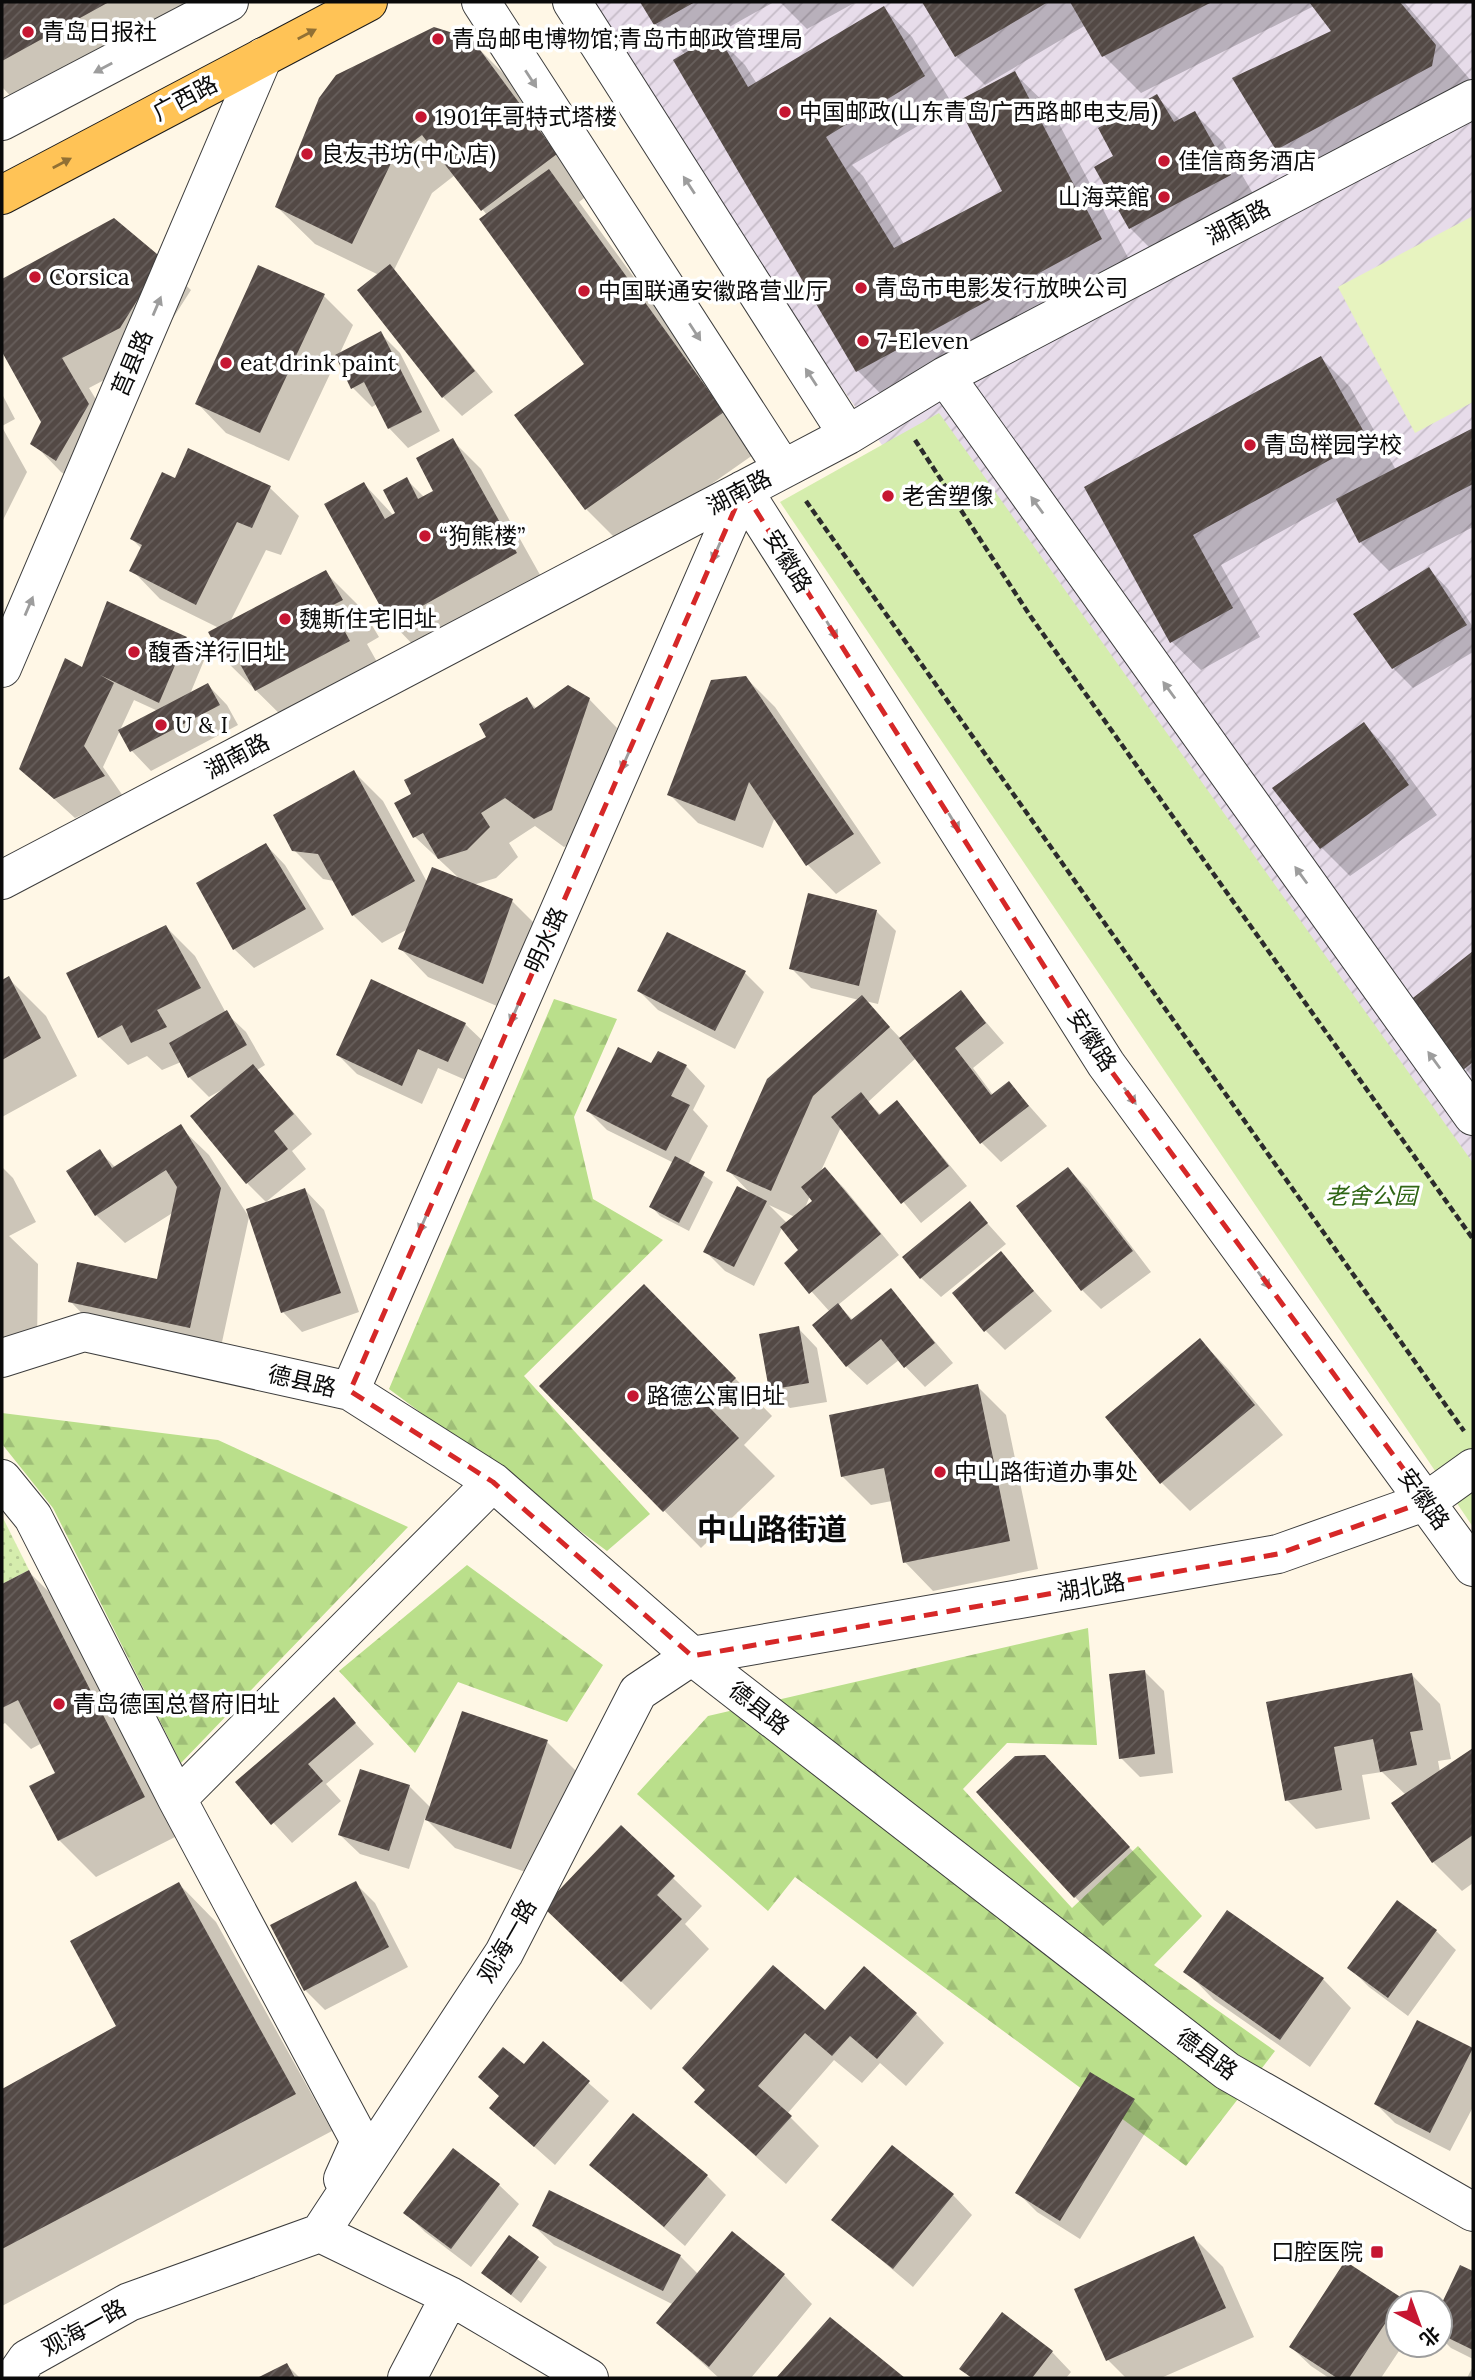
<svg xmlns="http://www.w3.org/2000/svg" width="1475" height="2380" viewBox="0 0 1475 2380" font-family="Lora,'Noto Sans SC',serif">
<defs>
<pattern id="industrial-furrows" width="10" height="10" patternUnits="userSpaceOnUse" patternTransform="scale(1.75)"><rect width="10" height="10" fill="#e7dcea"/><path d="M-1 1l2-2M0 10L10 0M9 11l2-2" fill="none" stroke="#c5bbc7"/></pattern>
<pattern id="forest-firs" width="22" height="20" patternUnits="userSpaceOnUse" patternTransform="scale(1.75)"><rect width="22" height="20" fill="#badf8b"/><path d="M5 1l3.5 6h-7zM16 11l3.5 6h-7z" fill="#9fbe77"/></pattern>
<pattern id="garden-dots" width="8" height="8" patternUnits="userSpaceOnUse" patternTransform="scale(1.75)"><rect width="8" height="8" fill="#d5edad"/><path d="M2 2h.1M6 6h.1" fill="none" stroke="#b6ca94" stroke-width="1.8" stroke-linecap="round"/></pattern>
<pattern id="building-hatch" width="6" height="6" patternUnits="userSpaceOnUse" patternTransform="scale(1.75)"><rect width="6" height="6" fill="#534945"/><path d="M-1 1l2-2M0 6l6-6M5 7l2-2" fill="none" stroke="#675f5c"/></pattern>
</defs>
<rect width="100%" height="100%" fill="#fff7e6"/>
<!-- industrial -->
<path fill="url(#industrial-furrows)" d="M571,2H1473V1287Z"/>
<!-- forest -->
<path fill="url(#forest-firs)" d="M554,999L617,1019L574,1117L593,1199L663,1240L524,1376L650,1514L607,1551L389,1389Z
M2,1413L218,1440L408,1527L181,1763L53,1508L2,1444Z
M467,1565L603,1665L567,1722L458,1682L415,1753L339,1671Z
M1088,1628L1097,1745L1007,1743L963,1789L1072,1908L1138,1846L1202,1916L1154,1965L1275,2051L1186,2166L795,1877L768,1911L637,1794L708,1716Z"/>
<!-- park -->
<path fill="#d5edad" d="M939,413L1473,1163V1527L780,502Z"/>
<!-- garden -->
<path fill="url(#garden-dots)" d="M2,1516L29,1570L2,1584Z"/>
<!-- pitch -->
<path fill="#e7f3bf" d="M1473,216V402L1415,433L1338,287Z"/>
<!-- shadow -->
<path fill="#0003" fill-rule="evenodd" d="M2,2H212L22,108L2,87Z
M642,2H774L715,35L745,65L757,84L884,8L912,37L953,105L852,165L863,176L904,244L1004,192L1014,73L1052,110L1138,277L895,408L858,371L686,55L655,24Z
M780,2H856L807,29Z
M924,2H1404L1473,83L1314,186L1277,149L1334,31L1314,6L1141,93L1104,56L1086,25L985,85L956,56Z
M471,41L509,79L593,191L579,202L760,450L623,546L586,509V364L487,215L455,175L432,193L394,270L493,392L462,416L443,397L379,275L315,244L277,207Z
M1156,96L1180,120L1194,113L1223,142L1259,204L1159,257L1130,228L1116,157Z
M114,220L191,290L148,357L89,388L117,434L86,488L61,472L33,443L43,422L2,348V281Z
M324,296L353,325L339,355L381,334L400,353L440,431L408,448L389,428L377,404L372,407L353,388L338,357L289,461L226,433L198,404Z
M1321,358L1350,387L1396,470L1473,430V527L1389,571L1360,542L1338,500L1221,565L1260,637L1201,670L1172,642L1087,488Z
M2,394L15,419L2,426Z
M2,427L27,472L2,522Z
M452,440L481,469L544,582L420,652L392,623L364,484L394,516L397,514L406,479L425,498L435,492Z
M175,480L270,488L299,516L281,555L266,550L230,622L325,572L362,609L379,637L367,644L386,678L293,727L225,660L219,628L160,599L132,570L142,549L132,539Z
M1429,569L1448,589L1473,627V652L1413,688L1393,668L1356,614Z
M186,638L205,658L190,694L208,685L227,705L238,725L151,771L132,751L121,730L158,711L134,700L103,767L123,796L75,818L21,769L83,669Z
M746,678L775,707L881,863L836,894L808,865L775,817L763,848L698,823L669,794Z
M527,699L537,709L589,699L617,728L581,838L564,847L535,826L509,843L518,857L496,878L473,885L512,901L541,930L511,1012L428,977L400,948L408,929L382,943L353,915L334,881L323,879L294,850L354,772L383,801L427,882L462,881L415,837L414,795L488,737Z
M1364,724L1392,753L1437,815L1350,876L1322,848Z
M266,845L285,865L324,929L254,968L234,949Z
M876,911L896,931L878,1004L865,1001L901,1039L961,993L1004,1043L973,1068L993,1095L1009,1083L1047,1126L1001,1162L981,1142L916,1058L868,1102L881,1115L897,1102L967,1186L921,1223L841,1127L820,1173L825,1169L844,1188L899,1255L838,1305L853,1320L891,1290L953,1363L925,1387L899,1360L867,1385L847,1366L815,1325L830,1312L786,1263L801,1250L782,1228L754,1286L725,1271L706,1252L752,1195L728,1170L859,1000L811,988L791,968ZM810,1196L814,1201L804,1210ZM769,1205L795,1217L787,1223Z
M166,927L195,956L226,1013L246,1032L265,1065L257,1070L312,1134L292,1151L306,1169L266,1202L247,1183L223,1089L209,1097L189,1077L181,1062L162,1070L147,1056L128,1065L99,1037Z
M1473,953V1078L1412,1001Z
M745,973L764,992L735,1049L658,1010L639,991Z
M9,979L46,1016L77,1076L2,1117V982Z
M465,1024L485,1043L468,1081L438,1068L422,1104L357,1074L338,1055Z
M652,1065L686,1066L705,1086L693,1110L708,1126L688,1165L713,1182L689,1231L660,1216L651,1206L674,1163L607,1130L588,1111Z
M180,1127L209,1155L249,1217L219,1356L98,1330L70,1301L159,1281L174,1212L125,1243L96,1215L100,1152L116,1168Z
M2,1167L13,1178L36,1222L9,1236L38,1264L37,1348L2,1354Z
M1068,1169L1087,1188L1151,1272L1101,1309L1082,1290Z
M305,1190L324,1210L359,1312L302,1332L283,1312Z
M970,1204L1006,1244L941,1297L921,1278Z
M1001,1254L1052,1311L1005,1350L986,1331Z
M681,1323L772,1416L744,1445L775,1476L701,1548L542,1386Z
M798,1328L817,1348L827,1402L790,1408L771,1389Z
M1200,1340L1228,1369L1283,1435L1190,1511L1161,1482Z
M977,1386L1006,1415L1038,1569L933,1591L905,1562L892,1501L871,1505L842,1476Z
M29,1572L66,1609L181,1834L96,1877L59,1840L57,1773L42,1743L31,1749L5,1723L2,1725V1586Z
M1144,1671L1164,1691L1173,1773L1140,1777L1121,1758Z
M1412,1675L1440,1704L1451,1759L1438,1761L1440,1772L1473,1750V1883L1462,1891L1433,1862L1394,1803L1406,1795L1382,1772L1362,1775L1370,1819L1316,1829L1287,1800L1268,1703Z
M334,1700L374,1744L326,1784L341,1801L292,1843L237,1783Z
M547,1742L576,1771L540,1877L455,1848L425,1818L409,1869L360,1854L340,1835L409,1786L431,1808Z
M1045,1757L1157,1877L1103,1926L1075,1897Z
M621,1828L702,1906L685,1924L709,1949L651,2010L574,1936Z
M355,1883L375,1903L408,1967L325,2010L305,1990Z
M179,1884L216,1922L332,2131L2,2306V2091L118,2027Z
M1436,1931L1456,1950L1408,2016L1369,1987L1350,1968Z
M1186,1971L1323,1979L1351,2008L1310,2067L1214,2000Z
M825,2013L916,2014L944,2043L906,2086L880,2063L862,2083L834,2060L787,2114L819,2146L786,2184L696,2102Z
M1418,2022L1473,2050V2107L1450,2151L1395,2123L1376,2104Z
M543,2043L609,2101L555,2165L491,2108L500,2097L480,2077L524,2066Z
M1091,2074L1134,2101L1153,2120L1080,2239L1037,2212L1018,2193Z
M453,2150L499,2185L519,2204L471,2267L425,2232L406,2213Z
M592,2165L707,2176L726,2195L685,2246Z
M550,2192L680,2256L699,2275H784L812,2304L751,2378H719L658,2323L674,2305L554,2245L534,2226Z
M953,2195L972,2215L913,2287L834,2220Z
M510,2237L547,2267L521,2303L483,2273Z
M1194,2238L1223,2267L1254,2337L1161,2378H1126L1108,2360L1077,2290Z
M1461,2267L1473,2273V2359L1451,2348L1440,2337V2311Z
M1401,2299L1405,2303H1398V2345H1403L1381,2378H1329L1311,2366L1291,2347Z
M1003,2315L1052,2352L1071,2372L1066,2378H971L961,2368Z
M830,2319L902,2378H779Z
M287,2365L300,2378H261Z
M1473,2366V2378H1467Z"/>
<!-- building -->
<path fill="url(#building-hatch)" d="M2,2H109L2,61Z
M640,2H695L654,25Z
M922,2H1048L955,57Z
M1070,2H1212L1102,57Z
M1309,2H1400L1436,45L1432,66L1276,150L1232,78L1331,31Z
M884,6L925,76L826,137L894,248L1002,191L956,102L1015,71L1102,239L856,372L673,60L717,34L748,87Z
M434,27L472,39L557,154L481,211L422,135L395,155L352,244L275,207L319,98L336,75Z
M1157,94L1174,122L1195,111L1231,175L1129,229L1094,167L1113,156L1098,128Z
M549,169L724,412L585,510L514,415L584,364L479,219Z
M114,218L163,259L120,328L62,358L89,404L56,461L30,444L41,422L2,352V279Z
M390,264L475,371L442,398L357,290Z
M258,265L325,294L260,433L195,404Z
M381,331L422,412L388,429L364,382L351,389L335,355Z
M1321,356L1368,439L1193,535L1233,608L1170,643L1084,487Z
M1473,428V484L1359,543L1336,499Z
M453,438L517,553L390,624L324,504L364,482L385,519L395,513L383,490L407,477L418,499L433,491L416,458Z
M188,448L271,486L252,528L237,522L196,605L129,571L142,545L130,539L162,472L175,478Z
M1429,567L1467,625L1392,669L1353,614Z
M326,570L343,600L331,606L350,641L255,691L235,655L224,661L208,632Z
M107,601L187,637L159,703L100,675L114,683L84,746L105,776L54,799L19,769L65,658L82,667Z
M746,676L854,834L806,866L749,782L735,821L667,795L711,680Z
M208,683L220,705L130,752L118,730Z
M568,685L590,698L552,810L534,819L505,798L481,813L490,827L467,850L438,859L423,833L413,838L394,803L411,794L404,780L486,737L479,724L527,697L534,709Z
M1364,722L1409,785L1320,849L1272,788Z
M354,770L415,881L352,916L318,854L292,851L273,815Z
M266,843L306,909L233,950L196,883Z
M432,867L513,899L483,984L398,949Z
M808,893L877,910L859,986L789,969Z
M166,925L201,988L157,1010L167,1027L131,1043L122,1025L98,1038L66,973Z
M667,932L746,971L715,1031L637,991Z
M1473,951V1062L1463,1070L1409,1001Z
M9,976L41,1038L2,1060V980Z
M371,979L466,1023L448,1062L418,1049L402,1086L336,1055Z
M961,990L986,1023L955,1048L991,1095L1009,1081L1029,1106L980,1144L899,1038Z
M862,995L890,1027L813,1096L771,1191L726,1171L767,1079Z
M227,1010L247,1045L188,1078L169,1043Z
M618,1047L651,1063L658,1051L687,1065L671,1096L690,1105L666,1151L586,1111Z
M253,1064L294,1114L274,1131L288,1149L246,1184L190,1116Z
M861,1092L879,1115L897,1100L949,1166L901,1204L831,1117Z
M181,1124L221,1188L190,1328L68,1302L77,1262L157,1279L177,1187L166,1170L95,1216L66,1171L100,1149L112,1168Z
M675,1156L705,1172L679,1223L649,1207Z
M825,1167L881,1234L809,1294L784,1263L798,1250L780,1227L812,1201L801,1187Z
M1068,1167L1133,1251L1081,1291L1016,1206Z
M737,1186L767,1201L734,1267L703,1252Z
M305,1188L341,1293L281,1313L246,1209Z
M970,1201L988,1223L920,1279L902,1257Z
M1001,1251L1034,1291L984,1332L952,1293Z
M644,1284L736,1378L708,1406L739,1438L663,1512L539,1386Z
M891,1288L935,1343L904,1368L881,1339L846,1367L812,1325L838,1303L851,1320Z
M799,1326L809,1383L769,1390L759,1334Z
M1200,1338L1255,1405L1160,1484L1105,1417Z
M978,1384L1010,1541L903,1563L884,1468L841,1477L829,1415Z
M29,1570L145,1797L58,1841L29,1786L55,1773L18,1700L2,1708V1584Z
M1145,1670L1155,1754L1119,1759L1109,1674Z
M1412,1673L1423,1730L1410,1732L1417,1765L1380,1772L1373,1739L1334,1747L1342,1790L1285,1801L1266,1702Z
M334,1697L356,1723L308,1764L323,1781L271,1825L235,1782Z
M462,1711L548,1740L511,1849L425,1820Z
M1473,1748V1835L1432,1863L1391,1803Z
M1045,1755L1130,1847L1074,1898L976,1792L1015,1756Z
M360,1769L410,1785L389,1851L338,1835Z
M621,1825L675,1876L657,1895L682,1919L621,1982L543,1907Z
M356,1881L389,1947L304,1991L270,1925Z
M179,1882L296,2094L2,2249V2089L116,2026L70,1941Z
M1397,1900L1437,1930L1388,1998L1347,1968Z
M1227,1910L1324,1978L1280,2040L1183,1972Z
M773,1965L825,2010L864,1966L917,2013L877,2059L850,2036L832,2056L805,2033L758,2086L792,2116L756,2156L694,2102L705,2090L682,2068Z
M1417,2020L1473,2048L1430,2133L1374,2104Z
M543,2041L590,2081L534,2147L489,2108L499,2096L478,2077L503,2047L524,2064Z
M1090,2072L1135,2099L1060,2221L1015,2193Z
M633,2113L708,2175L664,2227L589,2165Z
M892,2145L954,2194L893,2269L831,2220Z
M453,2148L500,2184L451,2249L403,2213Z
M549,2190L681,2255L663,2291L532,2226Z
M732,2231L785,2274L709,2367L656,2323Z
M509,2235L539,2257L511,2295L481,2273Z
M1194,2236L1226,2308L1106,2361L1074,2289Z
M1345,2261L1402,2298L1349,2378H1337L1289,2347Z
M1460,2265L1473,2271V2350L1440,2334V2307Z
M1002,2312L1053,2351L1032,2378H972L959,2369Z
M830,2317L905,2378H776Z
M287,2363L295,2378H257Z"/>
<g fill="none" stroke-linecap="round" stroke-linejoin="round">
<defs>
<path id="minor" d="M481,2L783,469
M572,2L848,435
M2,121L229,2
M945,376L1473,1116
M743,490L1106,1064L1473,1567
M2,668L263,57
M2,880L848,435L945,376L1473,99
M2,1358L84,1332L350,1391L493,1482L692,1656L1227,2071L1473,2212
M350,1391L743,490
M2,1479L33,1517L177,1799L360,2141L343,2179
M177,1799L493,1482
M320,2233L504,1953L638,1692L692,1656L1278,1554L1427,1501L1473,1468
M14,2378L27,2359L129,2302L320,2233L450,2296L589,2378
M407,2378L450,2296"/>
<path id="major" d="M2,195L368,2"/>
</defs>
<!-- minor casing -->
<use href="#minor" stroke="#3d3d3d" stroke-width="40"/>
<!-- major casing -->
<use href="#major" stroke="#1b1b1b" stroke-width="40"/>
<!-- path -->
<path stroke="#2c2c2c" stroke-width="4.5" stroke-dasharray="7 3.5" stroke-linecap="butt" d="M915,440L1031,617L1473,1239
M806,501L1464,1431"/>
<!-- minor -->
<use href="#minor" stroke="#fff" stroke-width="38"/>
<!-- major -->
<use href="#major" stroke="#ffc356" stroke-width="38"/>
</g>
<!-- one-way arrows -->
<defs><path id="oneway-solid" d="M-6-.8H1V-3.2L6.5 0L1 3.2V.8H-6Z" transform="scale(1.75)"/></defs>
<g fill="#917034">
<use href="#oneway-solid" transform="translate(307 34) rotate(-28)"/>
<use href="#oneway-solid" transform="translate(62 163) rotate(-28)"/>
</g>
<g fill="#9d9d9d">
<use href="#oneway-solid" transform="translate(103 68) rotate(152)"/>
<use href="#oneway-solid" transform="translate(531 79) rotate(57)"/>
<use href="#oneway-solid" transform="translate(689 185) rotate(-123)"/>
<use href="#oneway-solid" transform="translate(157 306) rotate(-67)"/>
<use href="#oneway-solid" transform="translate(695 332) rotate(57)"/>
<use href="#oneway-solid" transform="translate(811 377) rotate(-123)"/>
<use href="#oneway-solid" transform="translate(1037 505) rotate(-126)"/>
<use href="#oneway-solid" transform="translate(716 552) rotate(114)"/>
<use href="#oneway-solid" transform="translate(29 606) rotate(-67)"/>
<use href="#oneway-solid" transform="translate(832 630) rotate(58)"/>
<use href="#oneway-solid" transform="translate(1169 690) rotate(-126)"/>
<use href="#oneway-solid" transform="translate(625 761) rotate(114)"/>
<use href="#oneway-solid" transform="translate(954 822) rotate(58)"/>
<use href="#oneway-solid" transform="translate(1301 875) rotate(-126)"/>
<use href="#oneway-solid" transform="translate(514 1014) rotate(114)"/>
<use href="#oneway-solid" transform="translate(1434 1060) rotate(-126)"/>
<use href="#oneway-solid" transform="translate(1130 1096) rotate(54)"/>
<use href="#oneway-solid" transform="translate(423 1223) rotate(114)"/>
<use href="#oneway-solid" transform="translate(1264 1280) rotate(54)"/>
</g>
<!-- marked area -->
<path fill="none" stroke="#d62828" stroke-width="5" stroke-dasharray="14 9" stroke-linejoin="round" d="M743,490L1106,1064L1427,1501L1278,1554L692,1656L493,1482L350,1391Z"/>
<!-- markers -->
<g fill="#c61632" stroke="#fff" stroke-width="2.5">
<circle cx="28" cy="32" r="7"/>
<circle cx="438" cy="39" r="7"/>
<circle cx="785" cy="112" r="7"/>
<circle cx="421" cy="117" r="7"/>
<circle cx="307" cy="154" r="7"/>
<circle cx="1164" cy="161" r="7"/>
<circle cx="1164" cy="197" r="7"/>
<circle cx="35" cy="277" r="7"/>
<circle cx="861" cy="288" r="7"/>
<circle cx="584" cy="291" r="7"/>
<circle cx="863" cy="341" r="7"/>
<circle cx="226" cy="363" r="7"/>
<circle cx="1250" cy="445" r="7"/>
<circle cx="888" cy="496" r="7"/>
<circle cx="425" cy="536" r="7"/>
<circle cx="285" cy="619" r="7"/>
<circle cx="134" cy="652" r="7"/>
<circle cx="161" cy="725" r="7"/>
<circle cx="633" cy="1396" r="7"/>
<circle cx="940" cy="1472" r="7"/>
<circle cx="59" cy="1704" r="7"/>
<rect x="1370" y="2245" width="14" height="14" rx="3.5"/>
</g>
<g text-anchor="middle" stroke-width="7" stroke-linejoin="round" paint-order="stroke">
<!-- poi labels -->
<g font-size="23" fill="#0a0a0a" stroke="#fff" text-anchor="start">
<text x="42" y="40">青岛日报社</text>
<text x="452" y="47">青岛邮电博物馆;青岛市邮政管理局</text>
<text x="799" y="120">中国邮政(山东青岛广西路邮电支局)</text>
<text x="435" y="125">1901年哥特式塔楼</text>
<text x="321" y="162">良友书坊(中心店)</text>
<text x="1178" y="169">佳信商务酒店</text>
<text x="1150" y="205" text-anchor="end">山海菜館</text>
<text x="49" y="285">Corsica</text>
<text x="875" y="296">青岛市电影发行放映公司</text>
<text x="598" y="299">中国联通安徽路营业厅</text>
<text x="877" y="349">7-Eleven</text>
<text x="240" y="371">eat drink paint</text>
<text x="1264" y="453">青岛榉园学校</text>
<text x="902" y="504">老舍塑像</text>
<text x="439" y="544">“狗熊楼”</text>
<text x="299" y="627">魏斯住宅旧址</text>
<text x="148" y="660">馥香洋行旧址</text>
<text x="175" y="733">U &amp; I</text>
<text x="647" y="1404">路德公寓旧址</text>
<text x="954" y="1480">中山路街道办事处</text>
<text x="73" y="1712">青岛德国总督府旧址</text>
<text x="1363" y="2260" text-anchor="end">口腔医院</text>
</g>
<!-- street labels -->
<g font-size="23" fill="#0a0a0a" stroke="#fff">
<text transform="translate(185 98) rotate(-28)" y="8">广西路</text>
<text transform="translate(1238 222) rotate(-28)" y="8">湖南路</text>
<text transform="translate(132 363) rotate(-67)" y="8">莒县路</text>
<text transform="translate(739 492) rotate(-28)" y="8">湖南路</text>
<text transform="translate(788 561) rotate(58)" y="8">安徽路</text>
<text transform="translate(237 756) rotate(-28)" y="8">湖南路</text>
<text transform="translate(546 940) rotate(-66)" y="8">明水路</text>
<text transform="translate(1092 1040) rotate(57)" y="8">安徽路</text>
<text transform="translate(302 1381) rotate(13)" y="8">德县路</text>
<text transform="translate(1424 1499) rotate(54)" y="8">安徽路</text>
<text transform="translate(1091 1587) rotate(-10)" y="8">湖北路</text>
<text transform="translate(759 1708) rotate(38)" y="8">德县路</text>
<text transform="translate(507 1941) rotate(-60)" y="8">观海一路</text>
<text transform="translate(1207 2054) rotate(36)" y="8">德县路</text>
<text transform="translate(84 2328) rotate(-29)" y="8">观海一路</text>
</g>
<!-- park labels -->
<g font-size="23" font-style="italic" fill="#2f6615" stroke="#fff">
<text x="1371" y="1204">老舍公园</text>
</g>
<!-- district labels -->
<g font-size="30" font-weight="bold" fill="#0a0a0a" stroke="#fff">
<text x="772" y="1540">中山路街道</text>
</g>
</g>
<!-- border -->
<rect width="1475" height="2380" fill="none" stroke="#0a0a0a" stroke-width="7"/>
<!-- north arrow -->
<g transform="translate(1419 2324) rotate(139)"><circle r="33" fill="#ffffff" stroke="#9d9d9d" stroke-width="2"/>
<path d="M0-5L12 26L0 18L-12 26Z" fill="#c61632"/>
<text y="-10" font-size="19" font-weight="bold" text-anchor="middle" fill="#0a0a0a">北</text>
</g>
</svg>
